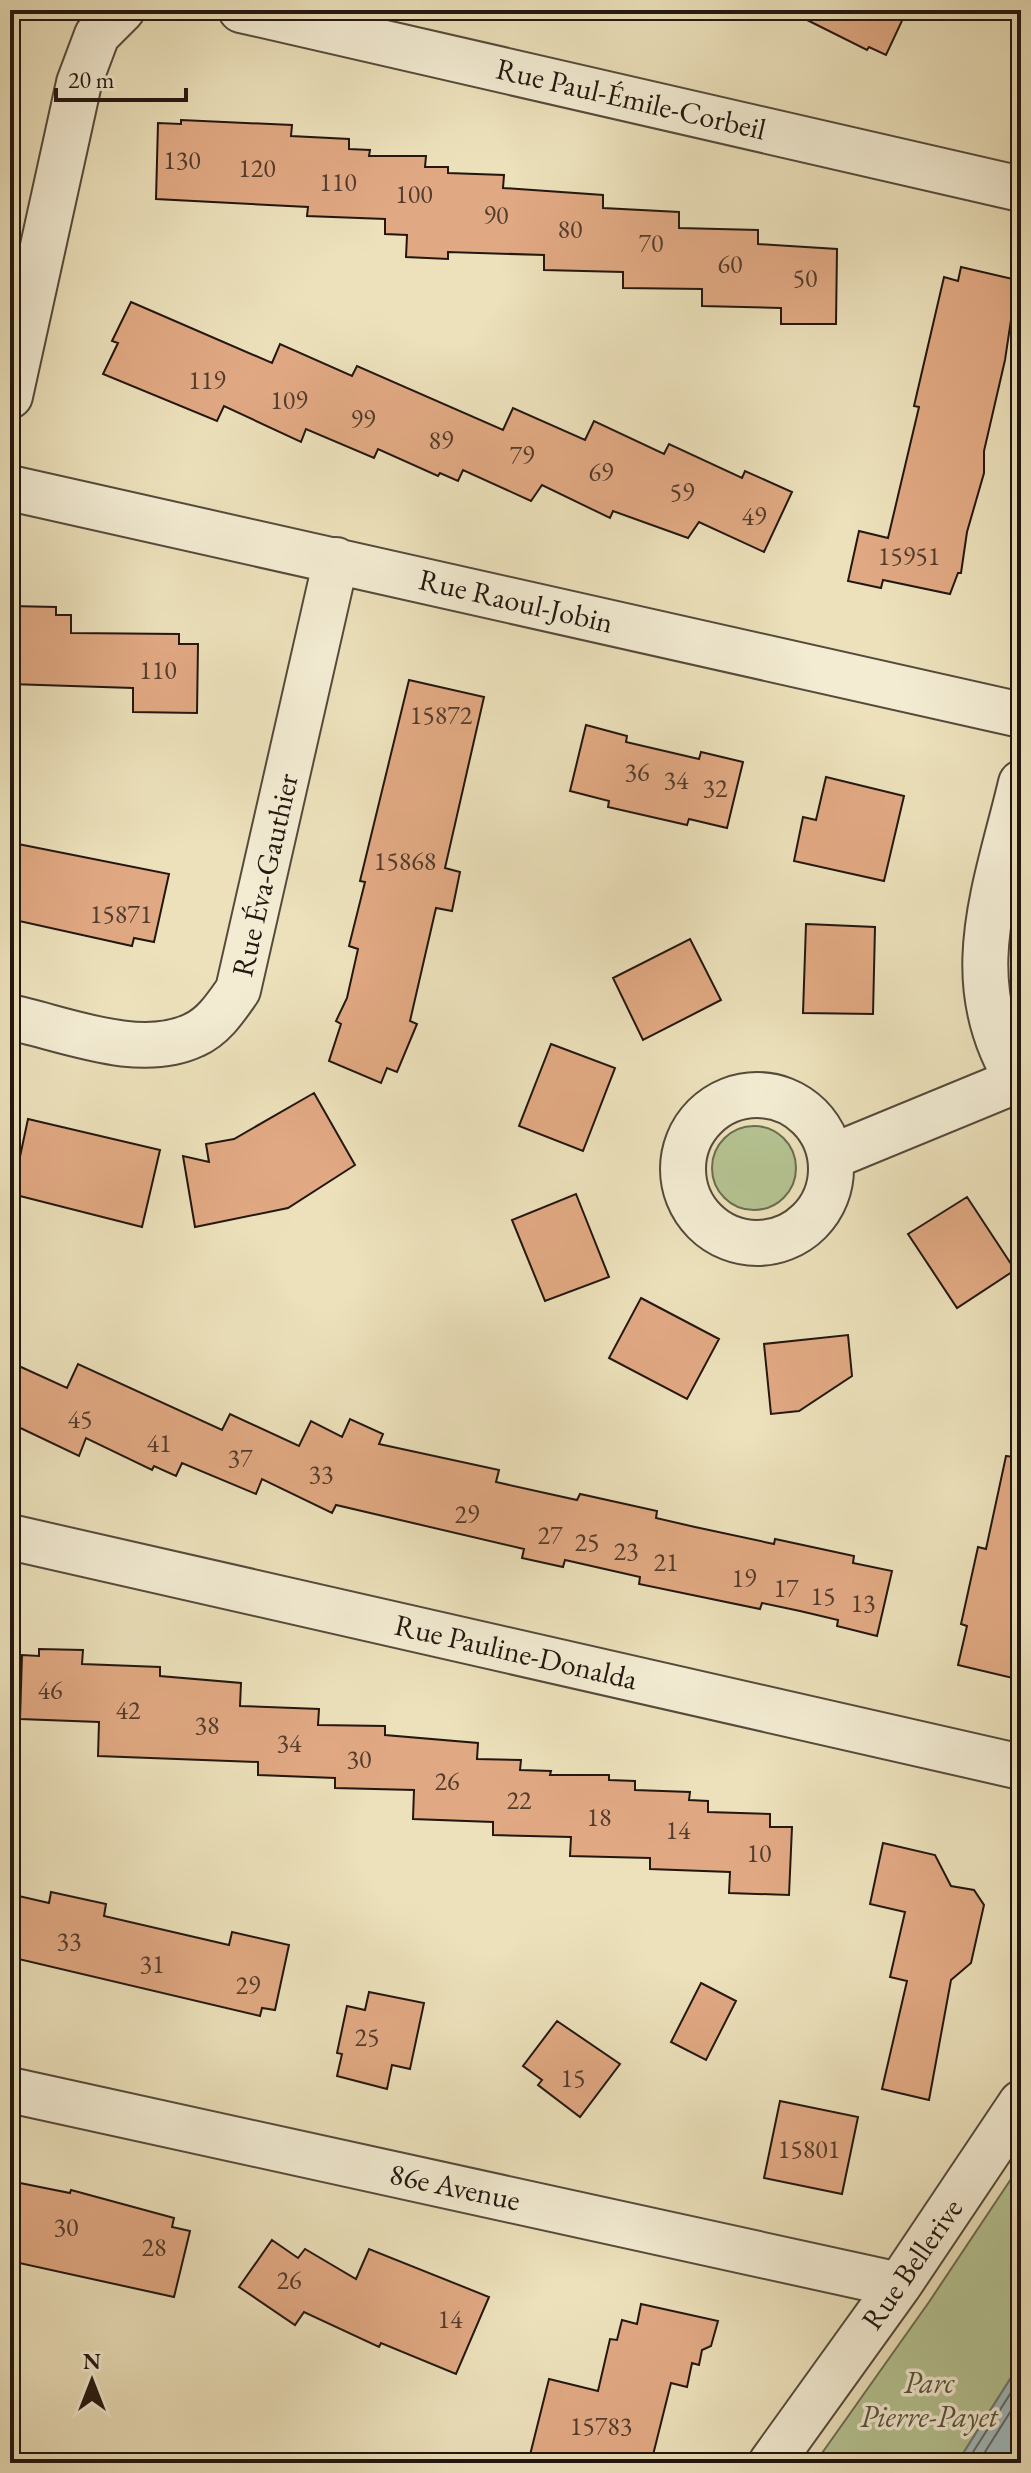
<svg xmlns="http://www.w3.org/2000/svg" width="1031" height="2473" viewBox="0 0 1031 2473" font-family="'EB Garamond',serif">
<rect width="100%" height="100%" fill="#ece1bb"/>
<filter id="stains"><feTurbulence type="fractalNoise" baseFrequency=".0025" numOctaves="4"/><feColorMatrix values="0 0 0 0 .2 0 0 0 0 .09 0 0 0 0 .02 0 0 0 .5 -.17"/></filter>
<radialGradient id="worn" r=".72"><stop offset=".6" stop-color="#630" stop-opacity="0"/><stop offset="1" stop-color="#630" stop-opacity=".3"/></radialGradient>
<!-- green -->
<path fill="#b5c392" stroke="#6c6d51" stroke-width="2" d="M712 1168a42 42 0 1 1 84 0a42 42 0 1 1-84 0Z
M1021,2164V2362L957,2463H815L929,2302Z"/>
<!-- water -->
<path fill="#9fbabc" stroke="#6d7977" stroke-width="2" d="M1021,2362V2463H957Z"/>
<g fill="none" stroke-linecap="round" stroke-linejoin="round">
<!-- shore -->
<path stroke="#616866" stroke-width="2" d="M966,2463L1021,2377
M978,2463L1021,2395"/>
</g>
<!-- building -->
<path fill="#e1a983" stroke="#231710" stroke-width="2" d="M787,10H907L886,55L869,47L867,50Z
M181,120L292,125L291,136L349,139V149L370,150L369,156H426L425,167H448V173L504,175L503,188L603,195V208L679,212V228L758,230V244L837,249L836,324H781V308L702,306V289L623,288V272L544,270V255L448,252V259L406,257L407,235L385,234V219L307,216L308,207L156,199L158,123L181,124Z
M961,267L1017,280L1005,360L984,451V473L967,532L961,573H958L950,594L883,580L881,588L848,581L859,531L888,538L919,407L914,406L944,277L958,281Z
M131,302L272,363L280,344L352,376L357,366L503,430L513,408L585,440L594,421L664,454L669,444L742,478L745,471L792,492L764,552L699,522L688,538L613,511L610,518L542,485L531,501L463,470L458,481L440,473L438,476L378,449L374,458L306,429L301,442L224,406L217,421L103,374L118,343L112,341Z
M10,606L56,607V615H71V633L179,634V644H198L197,713L133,712V688L10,684Z
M409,680L484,697L445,868L460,872L452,911L436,908L410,1021L417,1024L397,1072L387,1068L381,1083L329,1061L341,1024L336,1021L347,998L358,949L349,946L365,882L360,881Z
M586,725L627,736L626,742L699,759L701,752L743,762L727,828L689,819L687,825L608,807L609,801L570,791Z
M826,777L904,796L884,881L794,861L803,817L816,820Z
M18,844L169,874L154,942L134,938L132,946L10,919V881Z
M806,924L875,927L873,1014L803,1013Z
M690,939L721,1000L643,1040L613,978Z
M551,1044L615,1068L583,1151L519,1126Z
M314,1093L355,1165L288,1208L195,1227L183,1156L209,1162L206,1144L234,1139Z
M28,1119L160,1150L142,1227L12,1194Z
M576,1194L609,1277L545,1301L512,1220Z
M967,1197L1015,1270L957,1308L908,1234Z
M641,1298L719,1339L687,1399L609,1358Z
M848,1335L852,1376L799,1411L771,1414L764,1344Z
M10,1362L67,1388L78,1364L222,1430L230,1414L299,1446L311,1421L342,1437L350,1419L383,1434L379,1444L499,1470L496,1482L577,1500L580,1494L657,1511L656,1518L695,1527L774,1544L775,1539L854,1556L853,1563L892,1571L877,1636L837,1626L838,1620L800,1611L762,1603L760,1609L639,1584L640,1577L565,1560L563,1567L522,1558L524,1549L336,1505L332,1513L262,1479L256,1494L182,1463L176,1476L154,1466L152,1470L86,1438L79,1456L10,1423Z
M1006,1456L1021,1458V1680L958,1665L967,1626L961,1624L978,1547L986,1549Z
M39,1649L83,1650L82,1664L160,1667V1676L241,1683L240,1706L319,1709L318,1725L385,1726V1735L478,1743L477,1759L521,1760L520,1770L551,1771L550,1775H609V1780L635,1781V1790L690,1792L689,1800L708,1801V1812L770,1814V1827H792L789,1895L729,1893L730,1872L650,1869V1858L570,1856L571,1837L493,1835V1822L413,1819L414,1790L335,1788V1778L258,1775V1762L98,1756L99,1722L20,1719L22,1655L39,1656Z
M883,1843L935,1855L951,1886L974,1890L984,1905L971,1963L951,1980L929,2100L882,2089L907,1981L890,1977L905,1912L870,1904Z
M51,1892L106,1904L104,1916L229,1945L232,1932L289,1945L275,2010L262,2008L260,2016L10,1957V1894L49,1903Z
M701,1983L736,2001L706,2060L671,2042Z
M369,1992L424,2003L410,2069L392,2065L387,2089L337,2076L342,2054L337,2053L347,2006L365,2010Z
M557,2021L620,2064L580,2117L538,2085L542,2080L523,2066Z
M780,2101L858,2117L842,2194L764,2178Z
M10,2181L70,2193L71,2190L174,2218L172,2227L190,2231L174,2297L10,2261Z
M272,2240L298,2258L305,2249L356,2279L369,2249L489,2297L456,2374L381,2343L379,2347L304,2312L295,2325L239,2287Z
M641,2304L718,2321L711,2346L702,2350L699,2365L692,2363L687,2387L671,2383L651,2463H528L549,2379L598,2391L610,2339L617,2340L622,2320L637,2324Z"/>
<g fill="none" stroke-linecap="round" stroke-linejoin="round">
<defs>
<path id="street" d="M241,10L1021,189
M10,396L79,83L97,35L122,10
M10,488L1021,715
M1021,783C996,889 955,984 1021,1085
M10,1017C65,1029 140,1061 194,1035C214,1026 226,1007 238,990L336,560
M683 1169a74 74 0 1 1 148 0a74 74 0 1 1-148 0Z
M831,1157L1018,1080
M10,1537L1021,1767
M10,2090L899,2285
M771,2463L899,2285L1021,2103"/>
</defs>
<!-- street casing -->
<use href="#street" stroke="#554a3b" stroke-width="48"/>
<!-- street -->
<use href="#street" stroke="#f3ecd3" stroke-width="44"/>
</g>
<g text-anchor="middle" stroke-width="7" stroke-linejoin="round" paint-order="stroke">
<!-- number labels -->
<g font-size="26" fill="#523c2d">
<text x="182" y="169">130</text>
<text x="257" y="177">120</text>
<text x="338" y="191">110</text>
<text x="414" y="203">100</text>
<text x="496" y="224">90</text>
<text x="570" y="238">80</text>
<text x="651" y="252">70</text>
<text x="730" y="273">60</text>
<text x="805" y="287">50</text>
<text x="207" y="389">119</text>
<text x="289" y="409">109</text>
<text x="363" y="428">99</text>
<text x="441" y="449">89</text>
<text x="522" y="464">79</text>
<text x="601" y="481">69</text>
<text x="682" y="501">59</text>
<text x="754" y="525">49</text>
<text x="909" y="565">15951</text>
<text x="158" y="679">110</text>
<text x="441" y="724">15872</text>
<text x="637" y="781">36</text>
<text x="676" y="789">34</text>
<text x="715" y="797">32</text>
<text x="405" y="870">15868</text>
<text x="121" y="923">15871</text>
<text x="80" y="1428">45</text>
<text x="159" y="1452">41</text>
<text x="240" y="1467">37</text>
<text x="321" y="1483">33</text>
<text x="467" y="1523">29</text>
<text x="550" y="1544">27</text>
<text x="587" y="1551">25</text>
<text x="626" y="1560">23</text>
<text x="666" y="1571">21</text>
<text x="744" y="1587">19</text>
<text x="786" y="1597">17</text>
<text x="823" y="1605">15</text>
<text x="863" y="1612">13</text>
<text x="50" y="1699">46</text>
<text x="128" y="1719">42</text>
<text x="207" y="1734">38</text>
<text x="289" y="1752">34</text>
<text x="359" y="1768">30</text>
<text x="447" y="1790">26</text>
<text x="519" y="1809">22</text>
<text x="599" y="1826">18</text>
<text x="678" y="1839">14</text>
<text x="759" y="1862">10</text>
<text x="69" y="1950">33</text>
<text x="152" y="1973">31</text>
<text x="248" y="1994">29</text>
<text x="367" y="2046">25</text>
<text x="573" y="2087">15</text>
<text x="809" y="2158">15801</text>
<text x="66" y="2236">30</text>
<text x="154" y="2256">28</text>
<text x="289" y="2289">26</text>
<text x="450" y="2328">14</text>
<text x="601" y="2435">15783</text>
</g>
<!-- street labels -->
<g font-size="30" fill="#231710" stroke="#f3ecd3">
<text transform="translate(631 99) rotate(13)" y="10">Rue Paul-Émile-Corbeil</text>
<text transform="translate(516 601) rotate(13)" y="10">Rue Raoul-Jobin</text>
<text transform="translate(265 875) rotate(-77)" y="10">Rue Éva-Gauthier</text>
<text transform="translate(516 1652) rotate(13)" y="10">Rue Pauline-Donalda</text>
<text transform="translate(455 2187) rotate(12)" y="10">86e Avenue</text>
<text transform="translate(912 2264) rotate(-55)" y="10">Rue Bellerive</text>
</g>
<!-- park labels -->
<g font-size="30" font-style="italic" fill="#56533e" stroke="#f3ecd3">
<text x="929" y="2393">Parc<tspan x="929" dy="34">Pierre-Payet</tspan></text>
</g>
</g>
<!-- margin -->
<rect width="1031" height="2473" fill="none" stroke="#ece1bb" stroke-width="40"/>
<rect x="12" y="12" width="1007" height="2449" fill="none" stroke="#231710" stroke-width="4"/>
<rect x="20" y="20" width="991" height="2433" fill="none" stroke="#231710" stroke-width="2"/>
<!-- north arrow -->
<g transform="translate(92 2381)" stroke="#f3ecd3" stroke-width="6" paint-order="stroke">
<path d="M0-6L14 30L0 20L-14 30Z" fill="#231710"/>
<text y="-12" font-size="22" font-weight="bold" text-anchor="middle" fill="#231710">N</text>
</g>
<!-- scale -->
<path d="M56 88v12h130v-12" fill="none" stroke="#231710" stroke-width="4"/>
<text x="68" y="88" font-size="24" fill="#231710" stroke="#f3ecd3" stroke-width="6" paint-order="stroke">20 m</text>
<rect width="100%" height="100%" filter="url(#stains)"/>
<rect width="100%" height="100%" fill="url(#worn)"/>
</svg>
